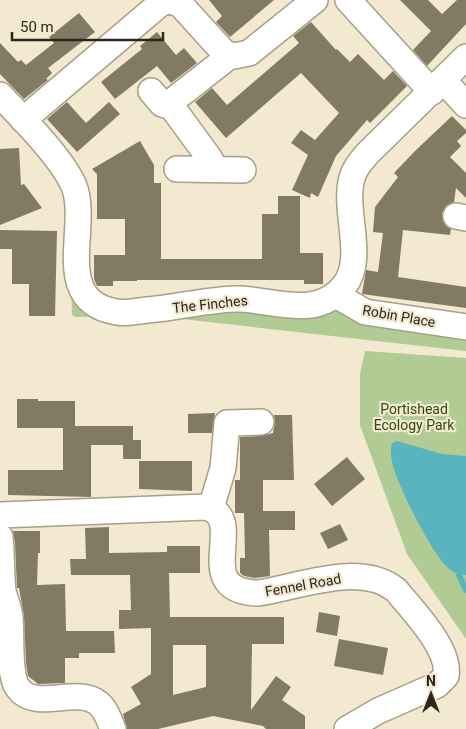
<svg xmlns="http://www.w3.org/2000/svg" width="466" height="729" viewBox="0 0 466 729" font-family="Roboto,sans-serif">
<rect width="100%" height="100%" fill="#f2e9d0"/>
<!-- green -->
<path fill="#b0cb93" d="M71,282L100,316L76,317L72,315Z
M337,309L374,327L466,333V351L164,317L229,311H258L313,316H319Z
M365,351L466,358V639L407,554L360,425V374Z"/>
<!-- water -->
<path fill="#59b4be" d="M397,441L442,454L466,456V575C459,575 453,573 448,568C431,552 400,490 393,466C391,458 390,451 392,443Z"/>
<g fill="none" stroke-linecap="round" stroke-linejoin="round">
<!-- stream -->
<path stroke="#59b4be" stroke-width="6" d="M459,575L466,590"/>
</g>
<!-- building -->
<path fill="#827a63" fill-rule="evenodd" d="M209,0H274L230,37L216,22L222,16Z
M400,0H428L442,14L457,0H466V24L427,66L413,50L431,31Z
M79,13L95,32L48,68L52,73L46,79L48,80L24,99L0,74V43L18,62L21,60L26,65L54,43L49,37Z
M311,22L336,50L337,49L350,62L358,54L384,80L393,71L407,86L370,123L367,120L336,156L318,197L311,193L310,198L292,190L308,155L291,143L301,130L315,140L339,113L301,73L226,138L195,102L212,88L227,105L299,43L293,36Z
M157,32L176,55L184,48L197,63L171,83L157,66L115,99L101,82L142,49L140,46Z
M67,102L86,123L109,102L120,114L77,152L47,119Z
M452,116L466,130V133L457,141L461,146L450,157L466,173V198L456,188L454,202L446,206L442,213L443,221L446,226L451,229L450,235L403,230L398,277L466,287V308L362,294L366,270L378,272L383,233L373,232L375,207L398,177L394,173L415,151Z
M140,141L154,165V183H161V259H262V214H278V196H300V253H323V284H304V280H137V281H113V286H97L94,279V255H125V219H97V174L92,169Z
M19,148L21,185L24,184L42,208L0,225V149Z
M0,230L57,231L55,316H29V284H12V249H0Z
M17,399H38V401H75V426H133V440H141V459H123V445H91V497L8,495V470H63V428H17Z
M215,413L212,433H188V414Z
M274,415H292L294,480H263V511H295V530H269L270,576L255,578L244,576L240,573V558H245L244,513H235V480H240V437L261,436L273,433L275,422Z
M347,457L365,479L332,506L314,484Z
M139,461H192V491L139,489Z
M340,524L348,540L328,549L320,533Z
M109,527V553L167,552V546H200V573H169L170,617H284V644H252L251,710L276,676L291,687L282,700L305,716V729H266L263,726L213,716L158,729H127L123,714L141,704L131,687L151,674V628L119,629V610H131L130,575H71L70,559H86L85,528ZM173,645H206V687L173,695Z
M13,531H40V553H38L37,585L65,584L66,631H114L115,653H79V658H65V683L38,684L28,676L26,663L24,616L19,588H17L15,543Z
M319,612L340,616L337,636L316,632Z
M339,639L388,648L383,675L334,666Z"/>
<g fill="none" stroke-linecap="round" stroke-linejoin="round">
<defs>
<path id="minor" d="M348,0L432,92
M443,80L466,105
M151,91L162,104L172,107L210,159L215,169
M0,95C22,118 62,158 74,186C90,227 50,301 117,312C126,314 137,311 147,310C177,308 213,298 241,299C276,301 318,319 344,286C367,258 341,207 353,175C356,166 362,160 368,153L466,57
M167,105L231,55
M23,120L161,3L170,1L180,4L220,48L225,53L234,56L249,53L315,0
M177,169L243,170
M456,216L466,218
M336,295L365,312L466,327
M211,508L223,468L227,423L261,422
M0,515L206,507C250,519 188,591 258,593C299,587 360,561 396,590C412,610 451,649 446,676L437,685L378,711L347,729
M0,537C2,555 1,573 3,591C5,599 9,608 10,617C12,635 8,675 18,688C35,712 78,686 98,703C106,709 109,720 113,729"/>
</defs>
<!-- minor casing -->
<use href="#minor" stroke="#a79f87" stroke-width="28"/>
<!-- minor -->
<use href="#minor" stroke="#fff" stroke-width="25"/>
</g>
<g text-anchor="middle" stroke-width="4.5" stroke-linejoin="round" paint-order="stroke">
<!-- street labels -->
<g font-size="14" fill="#2b271e" stroke="#f2e9d0">
<text transform="translate(210 304) rotate(-6)" y="5">The Finches</text>
<text transform="translate(399 316) rotate(10)" y="5">Robin Place</text>
<text transform="translate(303 585) rotate(-10)" y="5">Fennel Road</text>
</g>
<!-- park labels -->
<g font-size="14" fill="#314b08" stroke="#f2e9d0">
<text x="414" y="414">Portishead<tspan x="414" dy="16">Ecology Park</tspan></text>
</g>
</g>
<!-- north arrow -->
<g transform="translate(431 694)" stroke="#f2e9d0" stroke-width="4" paint-order="stroke">
<path d="M0-4L9 19L0 12L-9 19Z" fill="#2b271e"/>
<text y="-8" font-size="14" font-weight="bold" text-anchor="middle" fill="#2b271e">N</text>
</g>
<!-- scale -->
<path d="M12 32v8h151v-8" fill="none" stroke="#2b271e" stroke-width="2.5"/>
<text x="20" y="32" font-size="15" fill="#2b271e" stroke="#f2e9d0" stroke-width="4" paint-order="stroke">50 m</text>
</svg>
